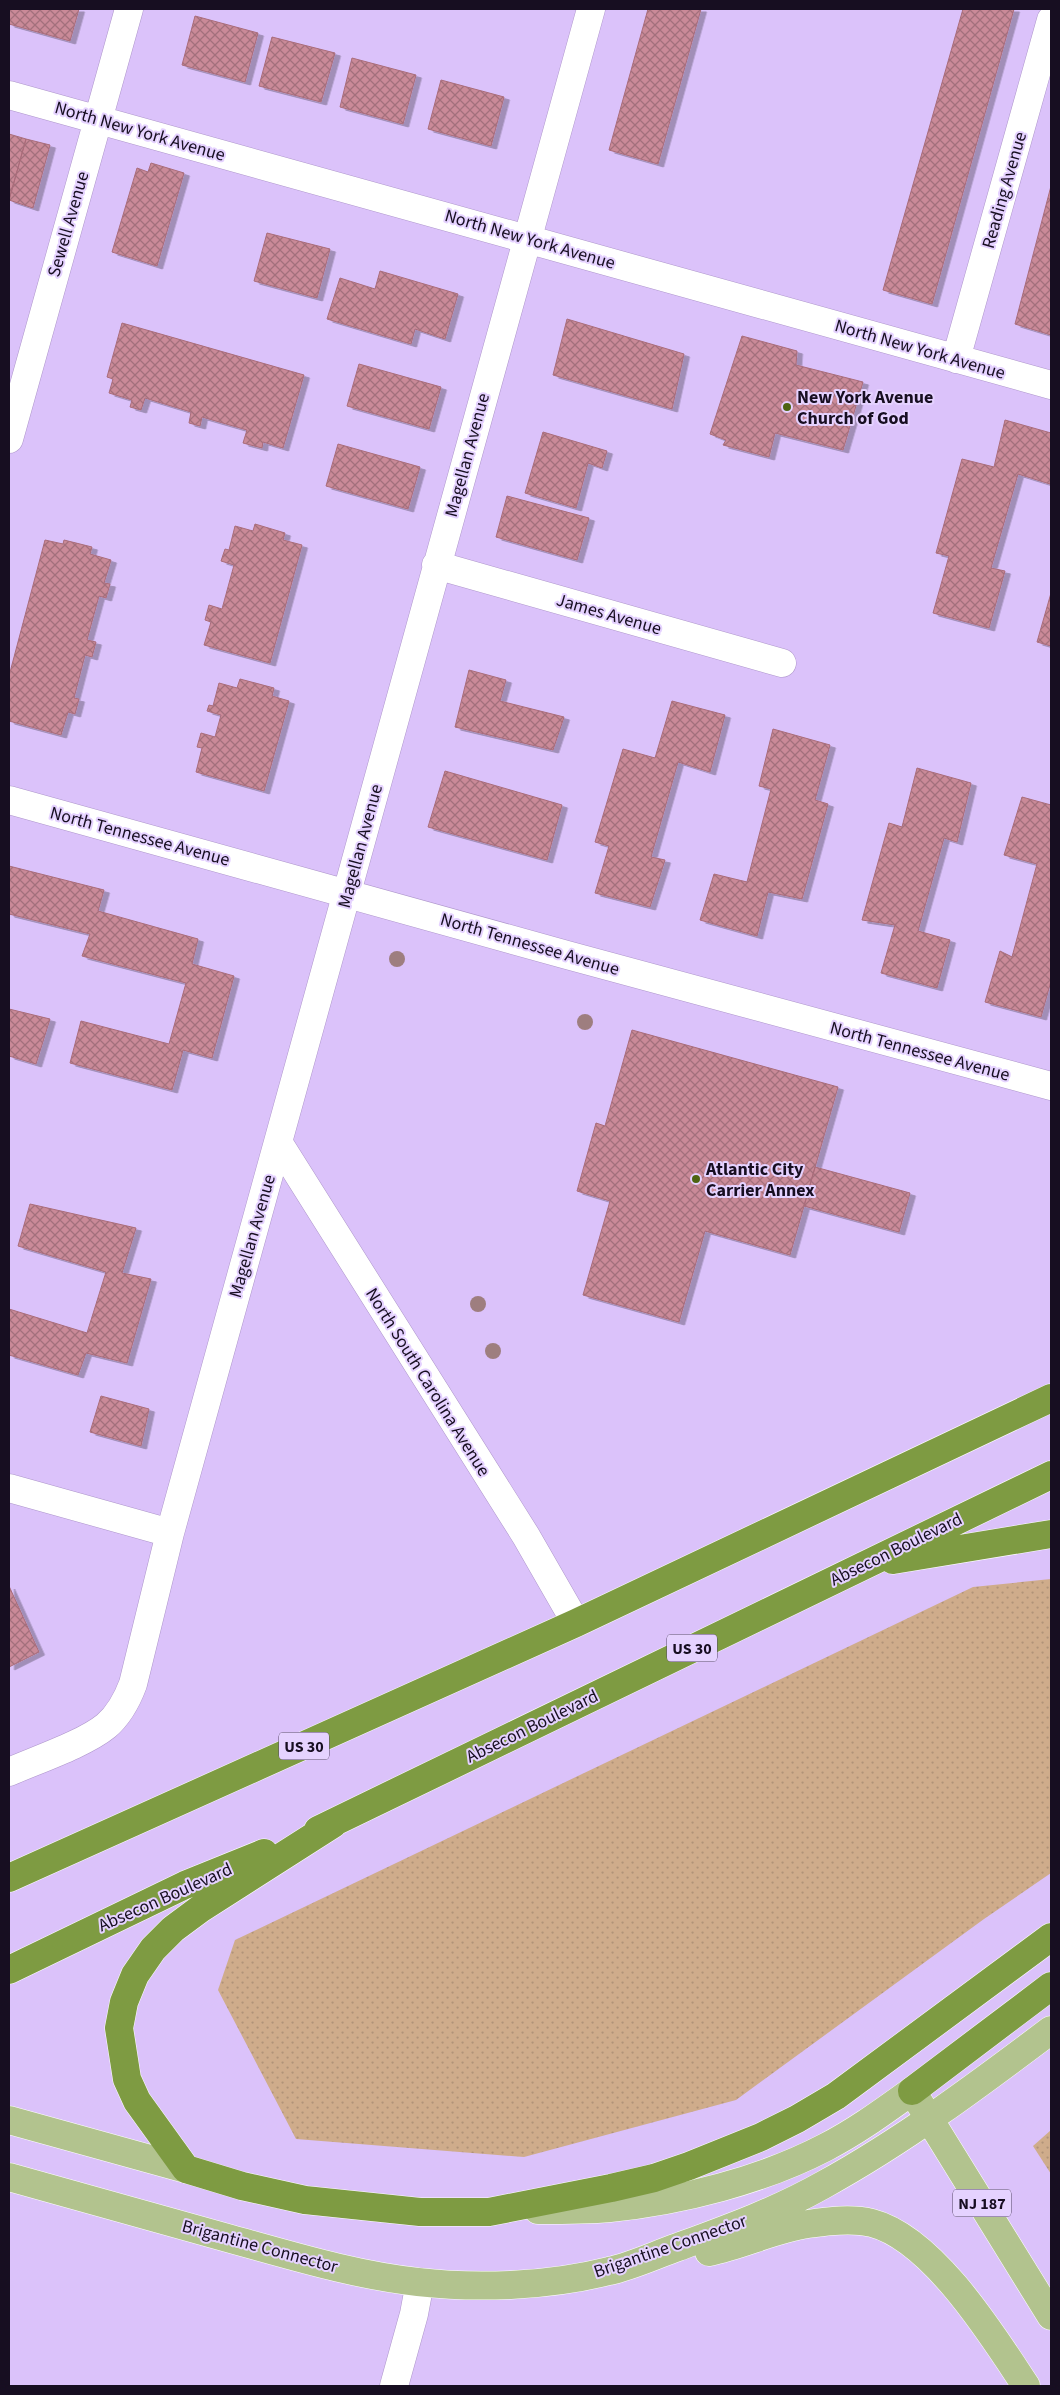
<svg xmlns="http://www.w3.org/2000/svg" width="1060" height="2395" viewBox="0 0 1060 2395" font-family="'Source Sans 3',sans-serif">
<defs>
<pattern id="grass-dots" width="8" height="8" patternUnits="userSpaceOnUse" patternTransform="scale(1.25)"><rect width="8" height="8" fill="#cfac8b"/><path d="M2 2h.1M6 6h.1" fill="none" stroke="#b19378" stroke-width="1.8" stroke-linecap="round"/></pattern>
<pattern id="building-cross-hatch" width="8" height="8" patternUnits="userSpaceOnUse" patternTransform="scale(1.25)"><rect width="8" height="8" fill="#ca8a98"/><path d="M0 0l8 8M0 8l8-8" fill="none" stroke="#a36f7c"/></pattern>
<filter id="shadow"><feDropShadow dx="5.5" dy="3" stdDeviation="0" flood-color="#0004"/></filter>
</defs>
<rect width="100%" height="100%" fill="#dbc2fa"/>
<!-- grass -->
<path fill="url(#grass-dots)" d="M1051,1579V1873L984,1919L736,2100L524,2157L296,2139L218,1990L235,1940L973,1587Z
M1051,2130V2174L1033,2146Z"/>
<!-- building -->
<path fill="url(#building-cross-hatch)" stroke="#a96c7a" filter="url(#shadow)" d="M9,9H79L70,41L9,24Z
M648,9H701L658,164L609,150Z
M963,9H1014L932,304L883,290Z
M195,16L258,33L245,82L182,65Z
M272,37L335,53L321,102L259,86Z
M352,58L416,75L403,124L340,107Z
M441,80L504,97L491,146L428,129Z
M9,134L26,139L9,200Z
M26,139L50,145L33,208L9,200Z
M151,163L184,173L157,266L112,252L137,168L148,172Z
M1051,186V335L1015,324Z
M267,233L330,249L317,298L254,281Z
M380,271L458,294L445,339L415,329L411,344L327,319L340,278L375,289Z
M567,319L684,354L672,409L553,375Z
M122,323L304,375L283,448L263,442L262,448L243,443L247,430L202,417L200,426L189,423L191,412L145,398L141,410L130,407L132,400L109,393L113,379L107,377Z
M742,336L797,351L796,365L863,382L843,450L775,433L769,457L723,445L726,440L710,434Z
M359,364L441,387L429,429L347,406Z
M1005,420L1051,433V478L1050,484L1018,474L991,568L1005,571L989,628L933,613L949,556L936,553L962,459L994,467Z
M543,432L607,451L602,468L588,463L576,508L525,493Z
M338,444L420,467L408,509L326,486Z
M507,496L589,518L577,560L496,537Z
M255,524L285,533L283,540L302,545L270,663L204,645L211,622L205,620L209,605L222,609L234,565L221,561L225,549L229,550L235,526L253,531Z
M45,540L63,544L64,540L92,547L90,554L111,560L104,583L110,584L106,598L99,596L87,640L96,642L92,657L85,655L74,698L79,699L75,714L68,712L61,735L9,721V676Z
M1051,593V646L1037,642Z
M469,670L506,680L500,701L564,717L553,750L455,727Z
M240,679L274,688L272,696L289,701L264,791L196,772L202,748L197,747L201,733L215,737L221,715L207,711L209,705L213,706L219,683L237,688Z
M672,701L725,715L710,772L678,762L651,857L665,860L650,907L595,893L609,846L595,842L623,749L655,758Z
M773,729L830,745L815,800L828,804L802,899L768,892L757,936L700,920L714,874L747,882L771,789L759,786Z
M917,768L971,783L957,842L944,838L918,931L950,940L937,988L881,973L895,925L862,920L889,823L902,827Z
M445,771L562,805L547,860L428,827Z
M1022,797L1051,805V981L1041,1017L985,1002L1000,951L1012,957L1037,864L1004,855Z
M9,866L104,890L98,911L198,939L192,964L234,976L212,1058L183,1050L172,1090L70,1063L81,1021L169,1044L186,983L82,956L90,934L9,914Z
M9,1009L50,1019L36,1064L9,1056Z
M632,1030L838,1087L790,1255L705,1231L679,1322L583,1295L610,1201L577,1191L596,1123L605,1126Z
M815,1167L910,1193L899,1232L804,1206Z
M30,1204L136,1228L122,1273L151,1279L127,1363L86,1353L78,1375L9,1355V1309L87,1333L106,1272L18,1246Z
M101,1396L149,1409L141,1446L90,1432Z
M9,1586L39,1652L9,1667Z"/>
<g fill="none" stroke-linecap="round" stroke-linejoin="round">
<defs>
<path id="minor" d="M9,95L1051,385
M956,359L1051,20
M9,439L129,9
M436,565L782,663
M9,800L567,955L1051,1086
M278,1142L526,1536L576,1623
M9,1488L170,1533
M9,1772C36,1760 84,1744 106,1726C119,1715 127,1700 133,1684L170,1533L591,9
M394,2386L414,2314L420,2282"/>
<path id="major" d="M9,2120L186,2169
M9,2177C83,2198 157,2218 231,2239C293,2256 354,2275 418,2282C479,2289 549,2286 609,2271C632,2266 655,2255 678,2247C727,2229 777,2211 823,2185C903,2141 978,2085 1051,2030
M538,2210C562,2210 587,2210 610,2208C681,2201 763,2180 826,2147C857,2131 884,2111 912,2091L1051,2316
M709,2252C743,2245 774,2229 808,2224C828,2221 852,2218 872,2223C933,2239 993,2336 1026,2386"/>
<path id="highway" d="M893,1560L1051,1534
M333,1824L200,1909L173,1929L153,1949L135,1975L124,2002L119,2028L127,2079L137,2101L186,2169L242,2186L305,2200L420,2212H489L611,2188L654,2178L689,2166L761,2137L797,2119L836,2096L1051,1937
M318,1830L1051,1475
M9,1878L576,1623L1051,1398
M9,1970L185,1885L264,1853
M912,2091L1051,1986"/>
</defs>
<!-- minor casing -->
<use href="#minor" stroke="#ae96cb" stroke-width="29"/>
<!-- major casing -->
<use href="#major" stroke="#fff" stroke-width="29"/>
<!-- highway casing -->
<use href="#highway" stroke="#fff" stroke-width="29"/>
<!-- minor -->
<use href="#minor" stroke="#fff" stroke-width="28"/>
<!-- major -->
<use href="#major" stroke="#b2c38e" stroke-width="28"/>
<!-- highway -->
<use href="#highway" stroke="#7e9b42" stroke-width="28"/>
</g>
<!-- trees -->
<g fill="#9e7e7f">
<circle cx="397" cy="959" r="8"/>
<circle cx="585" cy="1022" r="8"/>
<circle cx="478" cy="1304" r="8"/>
<circle cx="493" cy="1351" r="8"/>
</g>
<!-- markers -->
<g fill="#4d6412" stroke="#e5d2ff" stroke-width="2">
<circle cx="787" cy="407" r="5"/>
<circle cx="696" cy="1179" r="5"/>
</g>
<g text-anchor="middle" stroke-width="4" stroke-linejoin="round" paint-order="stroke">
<!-- shield labels -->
<g fill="#e5d2ff" stroke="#554964" stroke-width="1">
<rect x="667" y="1634.5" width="50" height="27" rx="4"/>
<rect x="279" y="1732.5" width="50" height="27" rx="4"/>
<rect x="953" y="2189.5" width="58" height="27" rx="4"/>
</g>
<g font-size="16" font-weight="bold" fill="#170e21">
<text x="692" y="1654">US 30</text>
<text x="304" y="1752">US 30</text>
<text x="982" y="2209">NJ 187</text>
</g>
<!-- street labels -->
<g font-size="18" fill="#170e21" stroke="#e5d2ff">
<text transform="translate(140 131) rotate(16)" y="6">North New York Avenue</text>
<text transform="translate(1004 190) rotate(-74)" y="6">Reading Avenue</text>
<text transform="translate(68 224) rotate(-74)" y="6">Sewell Avenue</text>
<text transform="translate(530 239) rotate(16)" y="6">North New York Avenue</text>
<text transform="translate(920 349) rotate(16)" y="6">North New York Avenue</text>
<text transform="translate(467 455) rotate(-75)" y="6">Magellan Avenue</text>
<text transform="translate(609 614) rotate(16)" y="6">James Avenue</text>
<text transform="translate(140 836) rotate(15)" y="6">North Tennessee Avenue</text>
<text transform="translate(360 846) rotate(-75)" y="6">Magellan Avenue</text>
<text transform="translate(530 944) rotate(16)" y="6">North Tennessee Avenue</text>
<text transform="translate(920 1051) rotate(15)" y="6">North Tennessee Avenue</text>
<text transform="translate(252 1236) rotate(-74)" y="6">Magellan Avenue</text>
<text transform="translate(428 1382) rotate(58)" y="6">North South Carolina Avenue</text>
<text transform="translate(896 1549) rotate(-26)" y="6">Absecon Boulevard</text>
<text transform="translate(532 1726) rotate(-26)" y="6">Absecon Boulevard</text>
<text transform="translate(165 1897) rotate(-24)" y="6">Absecon Boulevard</text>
<text transform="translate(260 2246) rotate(15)" y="6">Brigantine Connector</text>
<text transform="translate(670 2246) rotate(-19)" y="6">Brigantine Connector</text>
</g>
<!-- poi labels -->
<g font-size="18" font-weight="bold" fill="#170e21" stroke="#e5d2ff" text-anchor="start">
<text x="797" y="403">New York Avenue<tspan x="797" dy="21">Church of God</tspan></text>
<text x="706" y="1175">Atlantic City<tspan x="706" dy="21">Carrier Annex</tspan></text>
</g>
</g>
<!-- border -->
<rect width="1060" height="2395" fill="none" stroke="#170e21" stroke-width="20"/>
</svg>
